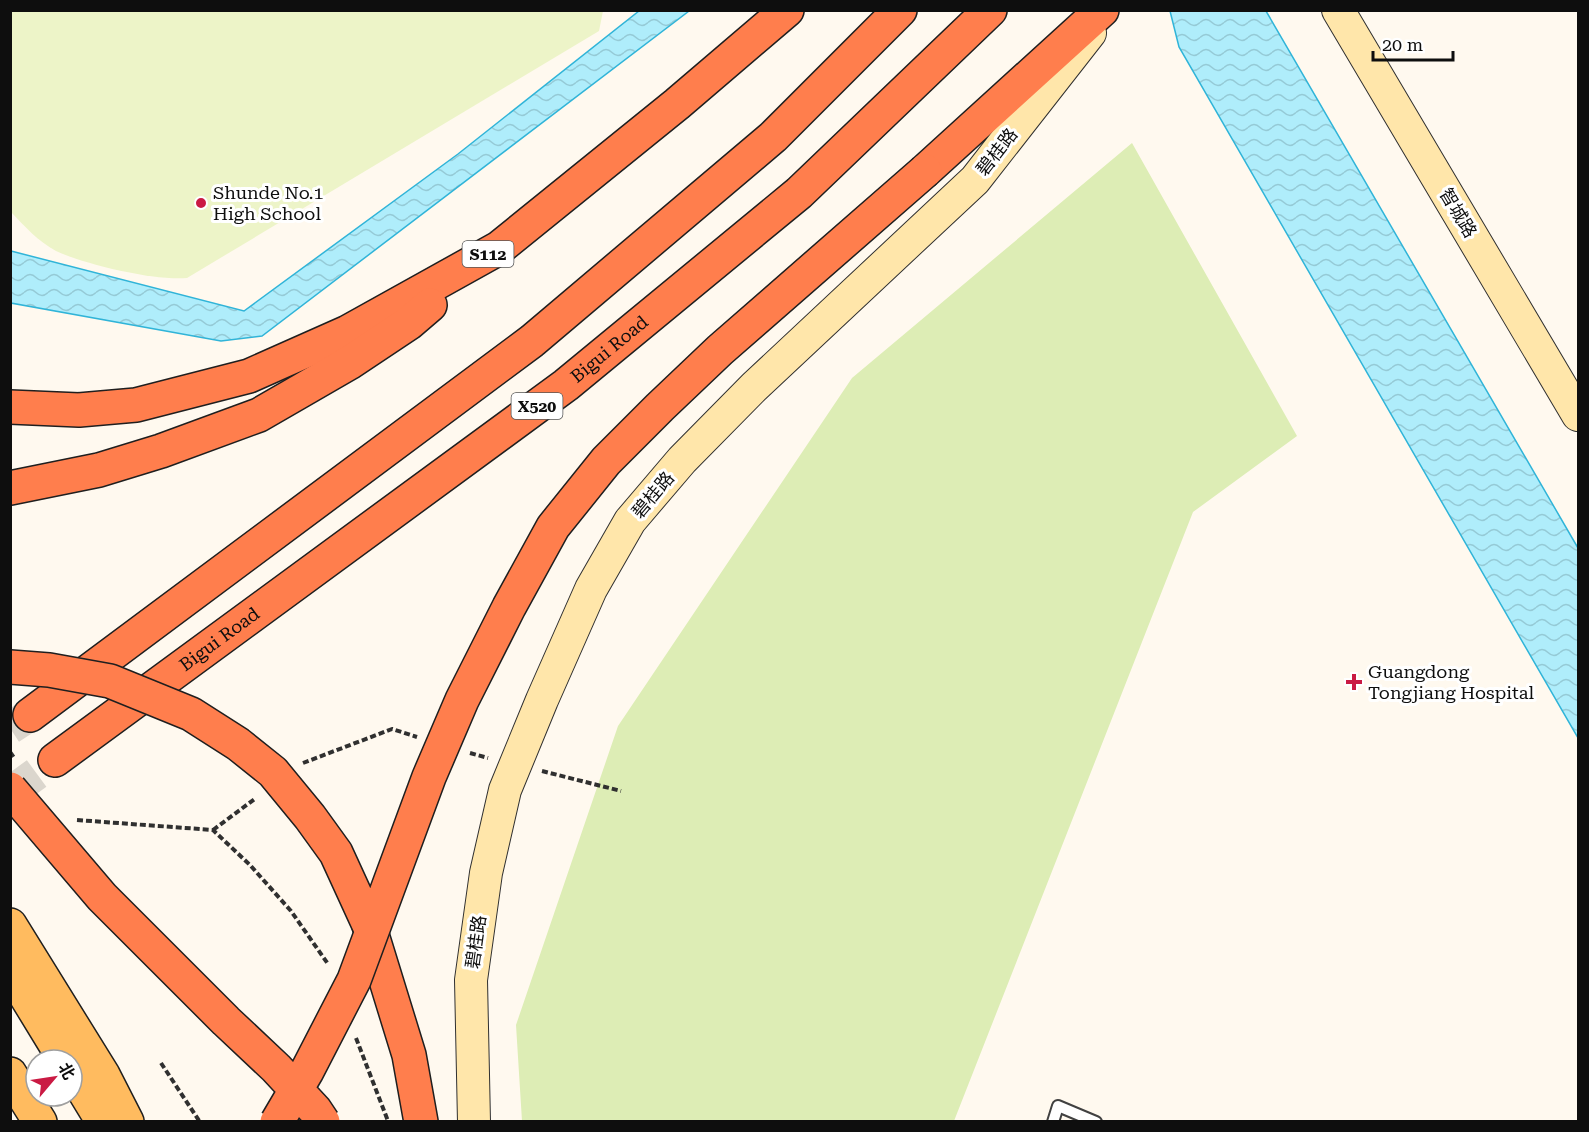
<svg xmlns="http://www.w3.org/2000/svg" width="1589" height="1132" viewBox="0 0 1589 1132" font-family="'Roboto Serif','Noto Sans SC',serif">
<defs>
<pattern id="water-waves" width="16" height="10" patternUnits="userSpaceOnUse" patternTransform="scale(1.5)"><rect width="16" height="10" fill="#afedfb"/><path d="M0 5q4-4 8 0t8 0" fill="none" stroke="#95cad6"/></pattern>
</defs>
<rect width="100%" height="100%" fill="#fff9ef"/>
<!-- grass -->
<path fill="#ddedb5" d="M1132,143L1297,436L1193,512L954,1121H522L516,1025L618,726L852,378Z"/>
<!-- pitch -->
<path fill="#edf4c8" d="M11,10H603V11L599,31L187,278C156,281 86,265 56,251C39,242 24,226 11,212Z"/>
<!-- water -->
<path fill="url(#water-waves)" stroke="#30b4d8" stroke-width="1.5" d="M639,11H689L262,336L221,341L11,303V251L244,311L458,154Z
M1170,11H1266L1578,548V738L1179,47Z"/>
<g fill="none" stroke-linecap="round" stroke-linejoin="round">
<!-- highway-tunnel -->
<path stroke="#dbd6cd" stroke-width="33" stroke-dasharray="33 16" stroke-linecap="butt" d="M10,728L30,715
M10,793L55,760"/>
<defs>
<path id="lane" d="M1053,1122L1058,1106L1096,1122"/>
<path id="secondary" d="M1338,10L1578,415
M474,1122L471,980L486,873L505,790L542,700L591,589L630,521L682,460L754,387L975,180L1090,33"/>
<path id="primary" d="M10,925L103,1075L127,1122
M10,970L65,1060
M72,1071L103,1122
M10,1074L40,1122"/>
<g id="highway">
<path d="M925,171L1102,10"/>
<path d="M10,407L79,410L136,405L249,376L348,332L499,248L677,104L787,10"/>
<path d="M10,488L99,470L161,451L259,415L349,363L409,323L430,305"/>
<path d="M30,715L532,341L773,137L900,10"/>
<path id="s1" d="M55,760L566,385L799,193L990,10"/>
<path d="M369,925L409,1055L421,1122"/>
</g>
</defs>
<!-- lane casing -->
<use href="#lane" stroke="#414141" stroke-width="14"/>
<!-- secondary casing -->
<use href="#secondary" stroke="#303030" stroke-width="34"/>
<!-- primary casing -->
<use href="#primary" stroke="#1f1f1f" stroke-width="36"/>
<!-- highway casing -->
<use href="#highway" stroke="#1f1f1f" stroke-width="36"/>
<!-- path -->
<path stroke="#303030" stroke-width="4" stroke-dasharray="6 3" stroke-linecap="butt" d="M10,752L15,759
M470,753L488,758
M303,763L392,729L417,737
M542,771L621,791
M77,820L213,830L250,865L291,911L328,964
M213,830L256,798
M356,1038L388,1121
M161,1063L200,1122"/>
<!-- lane -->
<use href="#lane" stroke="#fff" stroke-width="10"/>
<!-- secondary -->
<use href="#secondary" stroke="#ffe6aa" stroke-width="32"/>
<!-- primary -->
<use href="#primary" stroke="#ffbb5f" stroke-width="33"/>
<!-- highway -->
<use href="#highway" stroke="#ff7e4d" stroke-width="33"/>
<defs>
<path id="highway-bridge" d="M10,667L49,670L110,681L191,714L238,744L273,772L310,817L336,853L369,925
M10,789L102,897L226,1021L276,1068L315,1110L323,1122
M277,1122L307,1071L354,980L429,777L462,700L509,607L553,527L606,461L660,407L720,350L925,171"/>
</defs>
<!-- highway-bridge casing -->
<use href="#highway-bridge" stroke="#1f1f1f" stroke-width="36" stroke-linecap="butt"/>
<!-- highway-bridge -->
<use href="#highway-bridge" stroke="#ff7e4d" stroke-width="33"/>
</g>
<!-- markers -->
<g fill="#ca1a43" stroke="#fff" stroke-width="2">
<circle cx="201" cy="203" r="6"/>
<path d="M1351 673h6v6h6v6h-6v6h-6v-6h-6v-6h6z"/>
</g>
<g text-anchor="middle" stroke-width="6" stroke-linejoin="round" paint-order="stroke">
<!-- shield labels -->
<g fill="#fff" stroke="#565656" stroke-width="1.5">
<rect x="462.5" y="241" width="51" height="26" rx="4.5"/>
<rect x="511.5" y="393" width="51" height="26" rx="4.5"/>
</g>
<g font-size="16" font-weight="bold" fill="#0e0e0e">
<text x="488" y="260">S112</text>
<text x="537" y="412">X520</text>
</g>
<!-- street labels -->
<g font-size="18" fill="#0e0e0e" stroke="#fff">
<text transform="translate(997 152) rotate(-52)" y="6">碧桂路</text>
<text transform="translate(1458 213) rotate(59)" y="6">智城路</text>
<text dy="6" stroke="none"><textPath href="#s1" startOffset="690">Bigui Road</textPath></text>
<text transform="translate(653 495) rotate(-50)" y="6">碧桂路</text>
<text dy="6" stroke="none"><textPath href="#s1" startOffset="204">Bigui Road</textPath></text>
<text transform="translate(476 942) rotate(-82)" y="6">碧桂路</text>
</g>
<!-- poi labels -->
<g font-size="18" fill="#0e0e0e" stroke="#fff" text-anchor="start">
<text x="213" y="199">Shunde No.1<tspan x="213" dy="21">High School</tspan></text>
<text x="1368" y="678">Guangdong<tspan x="1368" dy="21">Tongjiang Hospital</tspan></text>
</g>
</g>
<!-- border -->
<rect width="1589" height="1132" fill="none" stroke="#0e0e0e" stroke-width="24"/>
<!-- north arrow -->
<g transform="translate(54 1078) rotate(61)"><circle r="28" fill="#ffffff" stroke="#9f9f9f" stroke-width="1.5"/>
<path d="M0-4.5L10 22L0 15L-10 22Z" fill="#ca1a43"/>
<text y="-9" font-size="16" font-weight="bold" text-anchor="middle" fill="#0e0e0e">北</text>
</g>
<!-- scale -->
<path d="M1373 51v9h80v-9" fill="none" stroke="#0e0e0e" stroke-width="3"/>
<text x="1382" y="51" font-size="18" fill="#0e0e0e" stroke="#ffffff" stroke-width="4.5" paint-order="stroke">20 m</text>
</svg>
